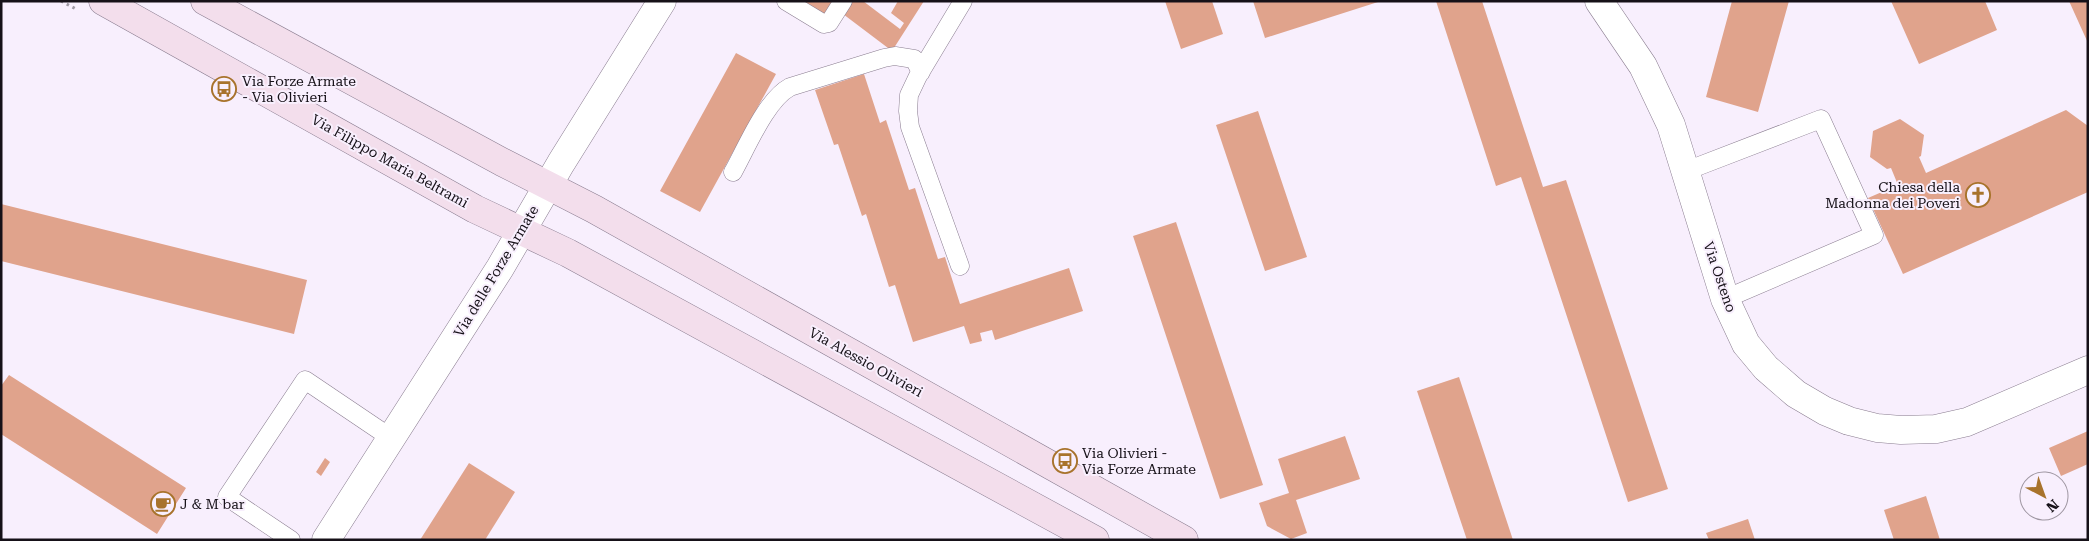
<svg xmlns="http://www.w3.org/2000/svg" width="2089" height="541" viewBox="0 0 2089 541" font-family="'Roboto Serif',serif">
<rect width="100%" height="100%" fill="#f8effd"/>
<!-- building -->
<path fill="#e0a38c" d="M799,1H834L824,17Z
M851,1H863L900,29L904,23L891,13L898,1H924L892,51L843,14Z
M1165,1H1212L1223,34L1181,49Z
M1253,1H1378V2L1265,38Z
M1436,1H1482L1543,187L1566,180L1668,489L1628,502L1521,177L1496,186Z
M1732,1H1789L1758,112L1706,97Z
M1891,1H1985L1997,30L1919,64Z
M2069,1H2088V43Z
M736,53L776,74L700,212L660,191Z
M864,74L880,123L886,120L909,190L915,188L938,259L945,257L960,304L1069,268L1083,311L995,340L992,330L980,333L982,341L970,344L964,326L913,342L895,285L889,287L866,214L862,216L838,144L834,145L815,90Z
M2066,110L2088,126V192L1903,274L1868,198L1898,185L1891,168L1887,169L1870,157L1873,131L1900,119L1924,135L1921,156L1919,157L1926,173Z
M1258,111L1307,257L1265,271L1216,125Z
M1,204L307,280L294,334L1,261Z
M1176,222L1263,485L1220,499L1133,236Z
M9,375L186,488L157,534L1,434V386Z
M1459,377L1513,540H1467L1417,391Z
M2088,431V464L2061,476L2049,448Z
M1345,436L1360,479L1296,500L1307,533L1291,539L1267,526L1259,503L1289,493L1278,459Z
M325,458L330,462L321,476L316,472Z
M469,463L515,492L485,540H420Z
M1926,496L1940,540H1894L1884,510Z
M1748,519L1755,540H1709L1706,533Z"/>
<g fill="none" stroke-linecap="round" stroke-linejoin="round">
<defs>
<path id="service" d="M786,1L824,24L829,23L843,1
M1686,171L1821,119L1874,235L1725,299
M733,172C747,147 766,100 790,87L884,58L895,56L914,59L921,72
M960,266L910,127L908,111L909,95L918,76L963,1
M291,540L227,497L305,380L391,438"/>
<path id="minor" d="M1599,1L1643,66L1671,125L1725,299L1746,344L1766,368L1796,394L1825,411L1849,421L1877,428L1901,430L1936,429L1967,422L2088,370"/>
<path id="tertiary" d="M326,540L500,268L561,163L662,1"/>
<path id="secondary" d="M103,1L475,209L568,253L1095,540
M205,1L502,162L594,209L1184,540"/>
</defs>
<!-- service casing -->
<use href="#service" stroke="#8a7d90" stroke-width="19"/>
<!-- minor casing -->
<use href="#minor" stroke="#8a7d90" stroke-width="29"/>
<!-- tertiary casing -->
<use href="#tertiary" stroke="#8a7d90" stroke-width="29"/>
<!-- secondary casing -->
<use href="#secondary" stroke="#8a7d90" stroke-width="29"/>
<!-- path -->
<path stroke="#9f98a3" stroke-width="3" stroke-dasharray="2.5 4" stroke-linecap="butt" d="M61,1L76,9"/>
<!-- service -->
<use href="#service" stroke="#fff" stroke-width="18"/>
<!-- minor -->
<use href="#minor" stroke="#fff" stroke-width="28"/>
<!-- tertiary -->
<use href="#tertiary" stroke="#fff" stroke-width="28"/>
<!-- secondary -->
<use href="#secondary" stroke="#f3deec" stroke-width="28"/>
</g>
<!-- icons -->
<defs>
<symbol id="bus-ring" viewBox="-11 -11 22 22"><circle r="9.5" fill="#f8effd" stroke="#a8732c" stroke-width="1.5"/><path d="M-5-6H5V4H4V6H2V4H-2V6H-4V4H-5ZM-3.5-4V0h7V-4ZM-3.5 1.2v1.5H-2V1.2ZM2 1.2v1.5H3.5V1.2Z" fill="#a8732c"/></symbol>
<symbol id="church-ring" viewBox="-11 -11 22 22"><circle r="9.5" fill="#f8effd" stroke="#a8732c" stroke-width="1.5"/><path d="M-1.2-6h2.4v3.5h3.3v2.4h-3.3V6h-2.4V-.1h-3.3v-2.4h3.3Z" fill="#a8732c"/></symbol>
<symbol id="cafe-ring" viewBox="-11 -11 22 22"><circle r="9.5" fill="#f8effd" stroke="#a8732c" stroke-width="1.5"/><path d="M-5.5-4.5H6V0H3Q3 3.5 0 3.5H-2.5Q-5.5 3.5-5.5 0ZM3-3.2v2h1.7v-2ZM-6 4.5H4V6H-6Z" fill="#a8732c"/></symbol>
</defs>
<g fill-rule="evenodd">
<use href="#bus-ring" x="210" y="75" width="28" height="28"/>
<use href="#church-ring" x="1964" y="181" width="28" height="28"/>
<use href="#bus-ring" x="1051" y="447" width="28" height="28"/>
<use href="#cafe-ring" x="149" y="490" width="28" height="28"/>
</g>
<g text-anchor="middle" stroke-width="4" stroke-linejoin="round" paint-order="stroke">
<!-- poi labels -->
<g font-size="14" fill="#161118" stroke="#f8effd" text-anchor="start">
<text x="242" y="86">Via Forze Armate<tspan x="242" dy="16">- Via Olivieri</tspan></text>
<text x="1960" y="192" text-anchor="end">Chiesa della<tspan x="1960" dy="16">Madonna dei Poveri</tspan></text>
<text x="1082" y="458">Via Olivieri -<tspan x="1082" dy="16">Via Forze Armate</tspan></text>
<text x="180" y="509">J &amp; M bar</text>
</g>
<!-- street labels -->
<g font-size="14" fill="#161118" stroke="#f8effd">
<text transform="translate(390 161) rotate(29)" y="5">Via Filippo Maria Beltrami</text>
<text transform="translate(496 271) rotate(-59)" y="5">Via delle Forze Armate</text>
<text transform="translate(1720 277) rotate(71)" y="5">Via Osteno</text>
<text transform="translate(866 362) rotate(29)" y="5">Via Alessio Olivieri</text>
</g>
</g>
<!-- border -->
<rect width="2089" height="541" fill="none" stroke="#161118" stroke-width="5"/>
<!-- north arrow -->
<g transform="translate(2044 496) rotate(139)"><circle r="24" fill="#f8effd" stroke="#9e96a1"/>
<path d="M0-4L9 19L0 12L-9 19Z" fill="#a8732c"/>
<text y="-8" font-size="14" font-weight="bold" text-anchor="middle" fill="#161118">N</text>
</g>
</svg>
